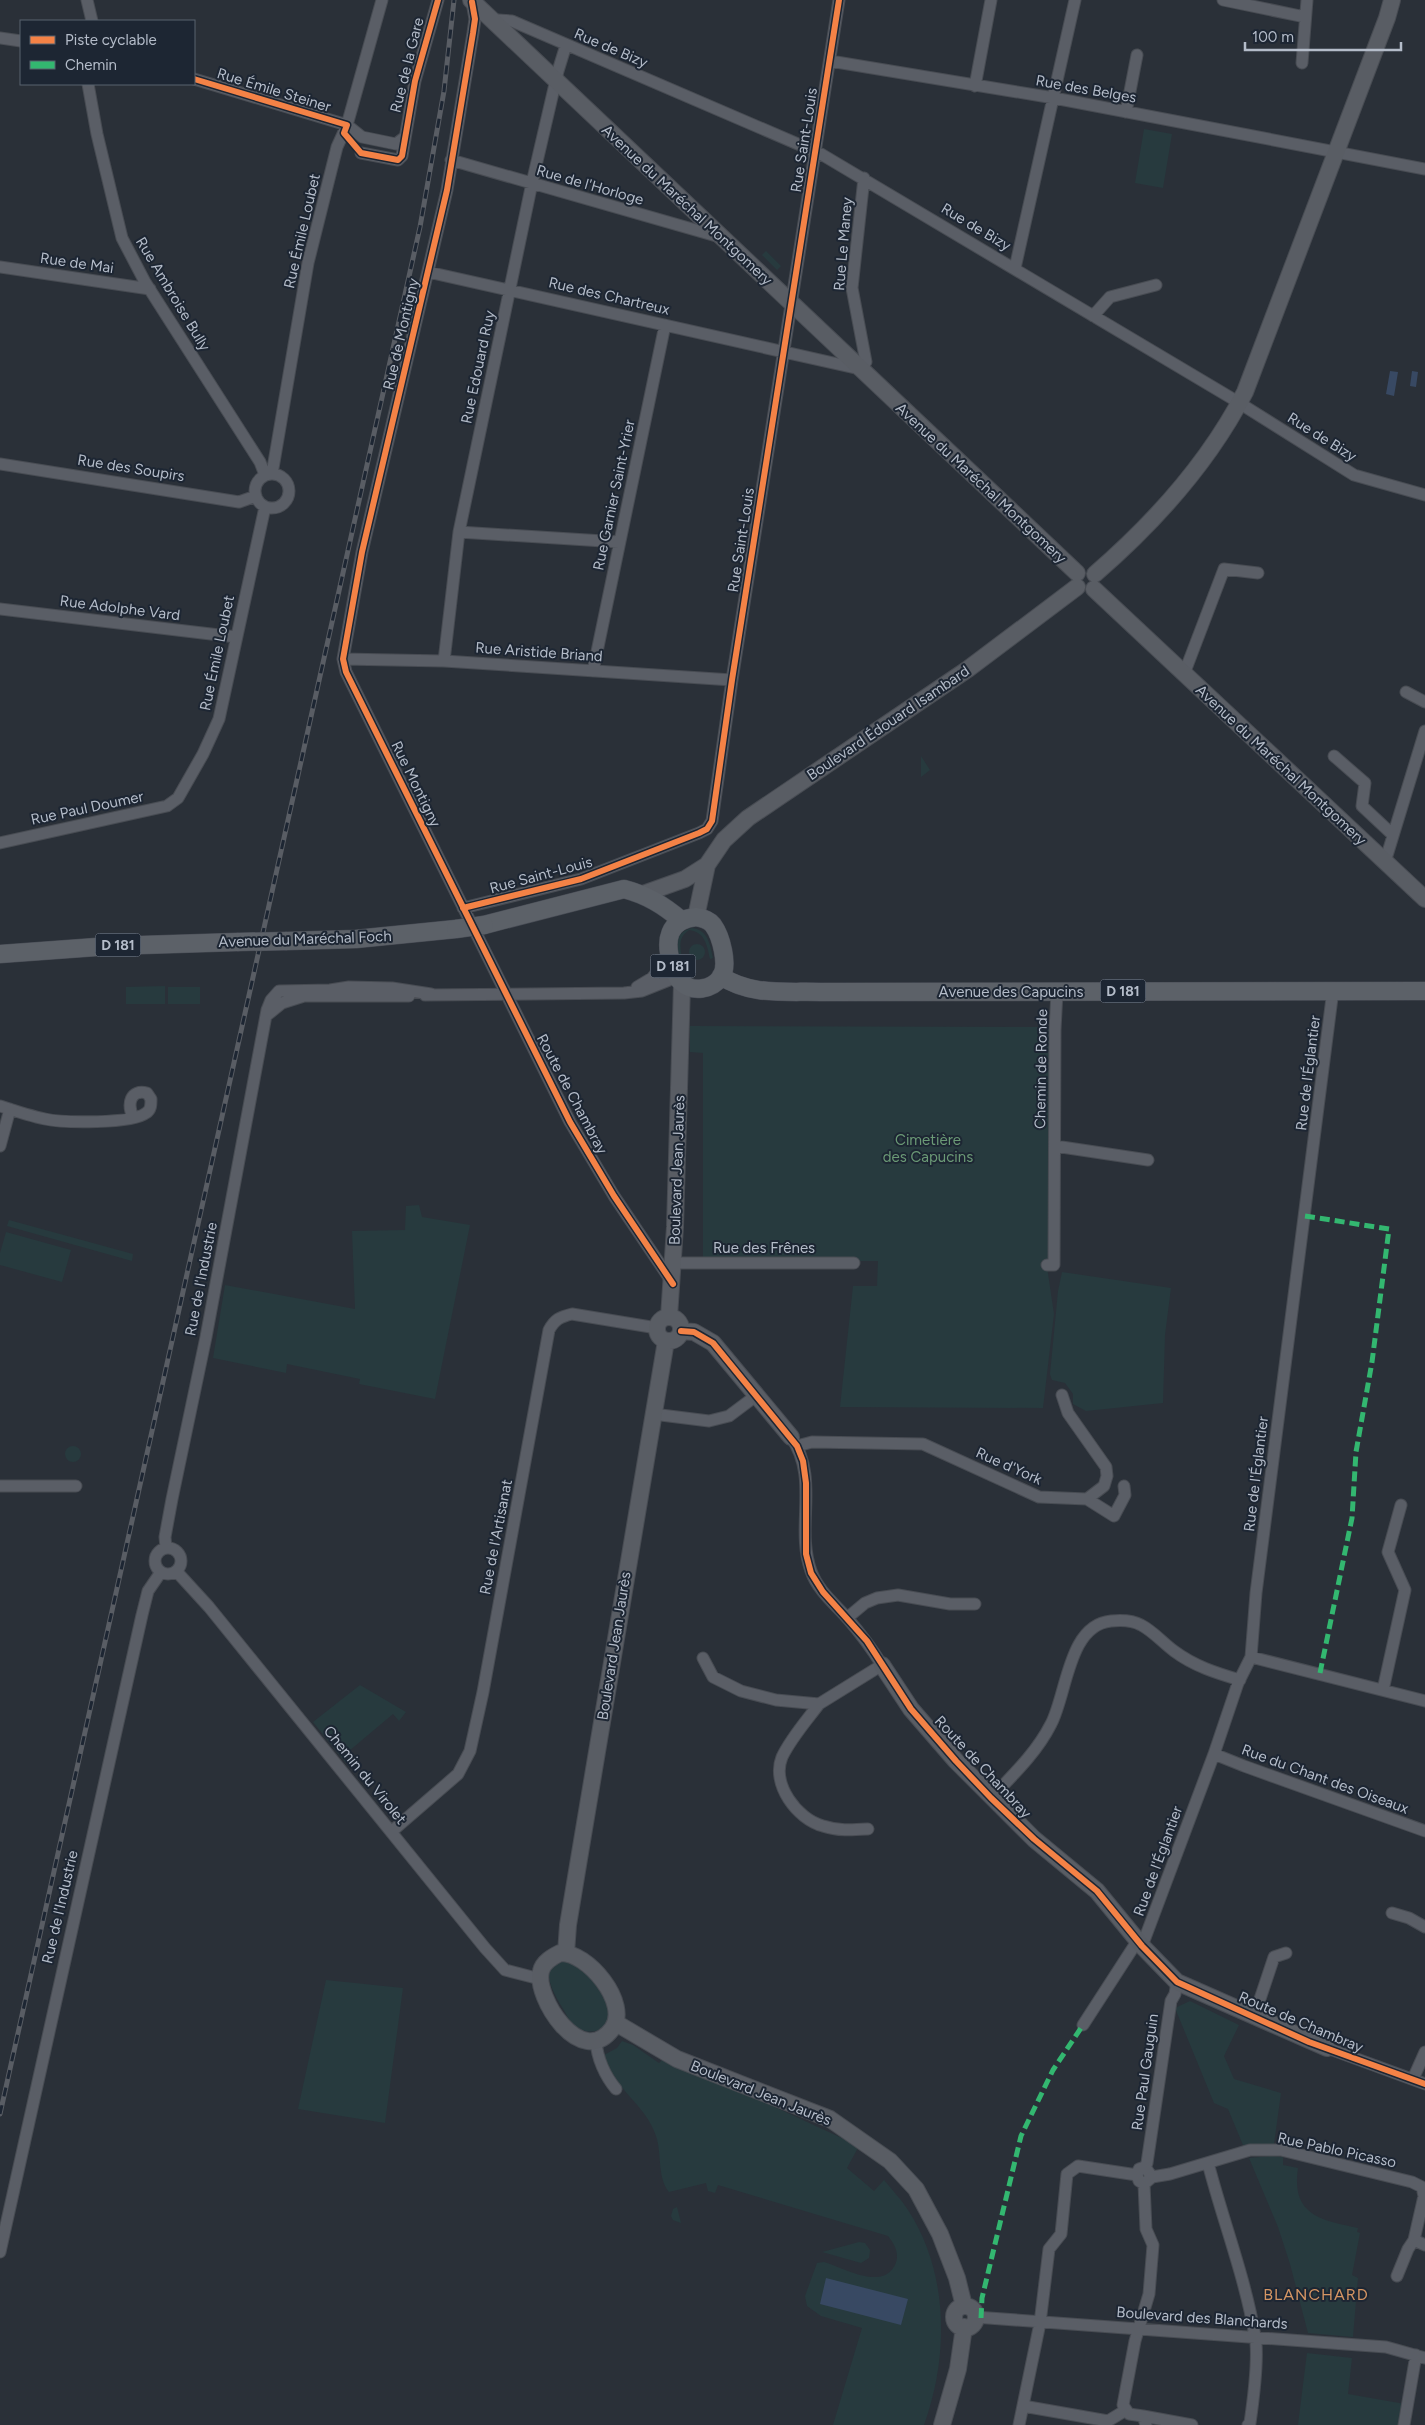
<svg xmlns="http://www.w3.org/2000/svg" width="1425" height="2425" viewBox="0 0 1425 2425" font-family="Figtree,sans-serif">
<rect width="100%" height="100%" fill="#2a3038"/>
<!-- green -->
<path fill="#273a3e" d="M1144,129L1172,134L1163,188L1135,183Z
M766,251L781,266L777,270L762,255Z
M921,756L930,770L921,777Z
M692,928C708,930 710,944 713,958L710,959C707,945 705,932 689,930C678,937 680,947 682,958H679C676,944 675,932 692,928Z
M689 952a8 8 0 1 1 16 0a8 8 0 1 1-16 0Z
M165,986V1004H126V987Z
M168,987H200V1004H168Z
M690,1026L1050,1027V1256L1046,1260L1054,1314L1043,1408L840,1407L853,1286H877L878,1261H703V1053L690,1052Z
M419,1205L422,1217L470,1225L435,1399L359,1384L360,1379L287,1364L286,1373L213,1358L225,1285L355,1309L352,1231L405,1230L406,1206Z
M9,1220L133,1254L132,1261L7,1226Z
M6,1232L71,1250L62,1282L0,1265V1253Z
M1062,1272L1171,1288L1165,1335L1163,1403L1086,1411L1073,1404V1394L1065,1383L1052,1380L1050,1374L1058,1291Z
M65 1454a8 8 0 1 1 16 0a8 8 0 1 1-16 0Z
M360,1685L406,1712L399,1721L393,1714L349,1751L354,1760L346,1763L313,1722Z
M559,1961C564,1961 570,1961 574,1964C587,1970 609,1998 610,2013C612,2032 585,2037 573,2025C570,2022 567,2016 565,2012C558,2000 547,1984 549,1970Z
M326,1980L403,1988L385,2123L298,2109Z
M1190,2001L1239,2025L1224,2056L1234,2079L1281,2093L1274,2144L1243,2145L1228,2109L1214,2103L1175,2008Z
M622,2041L633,2045L659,2063L662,2060L766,2103L859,2146L847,2168L874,2191L884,2180C892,2190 901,2199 908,2210C949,2273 949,2356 924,2425H833L862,2328L821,2316L807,2306L805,2296L817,2263L824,2262C844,2268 882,2291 895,2265C900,2254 895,2245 888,2236L718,2185L715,2193L708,2191L706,2183L669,2192C657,2178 662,2153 656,2136C646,2104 612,2088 604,2055L617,2048Z
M1271,2156L1283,2157V2165L1298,2168C1291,2215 1320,2220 1358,2228L1357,2232L1360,2233L1352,2275L1358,2278L1353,2337L1308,2333L1290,2264L1278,2227L1249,2158Z
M677,2207L681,2223L673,2220L671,2216L673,2209Z
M859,2242L865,2243L870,2250L869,2258L861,2263L822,2252Z
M1307,2353L1352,2358L1348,2394L1405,2404L1401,2425H1298Z"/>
<!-- water -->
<path fill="#384963" d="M1390,371L1398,372L1394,396L1386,394Z
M1412,371L1418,372L1416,387L1410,386Z
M826,2278L908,2299L901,2325L820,2304Z"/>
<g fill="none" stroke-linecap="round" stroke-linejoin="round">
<defs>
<path id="street" d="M87,0L92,21
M1223,0L1305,17
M472,2L475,19L473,33L447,190L362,552L343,659L346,672L570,1122L614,1196L672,1282
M493,22L498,20L512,21L821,154L1233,399L1354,475L1425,495
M0,38L21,41
M830,61L1054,98L1425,169
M1302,63L1307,0
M194,79L347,125L362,137L396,144L405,137
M88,84L97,134L122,238L145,282L260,462L265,475
M975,86L991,0
M1126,112L1137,55
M361,153L398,160L402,156L415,81L438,0
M451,160L720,237
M0,267L150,289
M1015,268L1075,0
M428,272L860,369L866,362L852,288L864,178
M1093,316L1110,297L1156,285
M0,464L239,502L256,496
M255 491a17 17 0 1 1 34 0a17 17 0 1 1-34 0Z
M272,474L308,263L337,147L347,125L382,0
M459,532L619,542
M0,609L236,637
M343,659L444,661L732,680
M444,661L459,532L532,183L558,71L566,45
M593,671L665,325
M1184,674L1224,569L1258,573
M1406,692L1425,702
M1334,756L1365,783L1362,806L1393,835
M0,843L167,806L178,798L203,754L219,719L265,507
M1385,862L1425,731
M463,908L581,879L699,833L707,829L712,821L732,680L839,0
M637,987L652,978L669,957
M425,995L624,993L642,991L677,977
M266,1016L282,1003L304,996H409
M0,1106C15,1111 30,1116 45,1119C63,1123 132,1124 146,1113C151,1110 151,1105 151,1099L147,1093C130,1089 127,1104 133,1117
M0,1146L10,1109
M1055,1146L1148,1160
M674,1263H854
M1047,1265H1054L1055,1030L1057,992
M653,1414L709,1421L729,1416L757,1395
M797,1446L812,1442L923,1444L1039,1497L1087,1499L1104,1486L1107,1476L1106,1467L1068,1413L1062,1395
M0,1486H76
M1087,1499L1114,1516L1125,1495L1124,1486
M155 1561a13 13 0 1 1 26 0a13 13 0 1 1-26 0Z
M166,1548L165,1537L172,1499L206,1337L267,1010L271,1000L279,991L330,990L349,987L392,988L431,994
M177,1572L209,1607L485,1948L505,1970L540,1979
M847,1618L865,1603L877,1598L898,1595L950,1604H975
M1251,1657L1425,1701
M703,1658L713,1677L741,1691L776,1700L819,1704L882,1665C872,1649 861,1634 848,1619C835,1604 818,1591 811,1571C795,1527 820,1478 791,1437
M1383,1690L1405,1590L1388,1552L1401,1505
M819,1704C807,1720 791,1738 782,1757C771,1784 797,1819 823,1826C838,1831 852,1830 868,1829
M1214,1754L1244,1766L1425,1831
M991,1798C1013,1775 1037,1752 1051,1724C1067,1694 1068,1625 1111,1621C1121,1620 1132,1620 1141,1625C1153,1631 1163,1643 1174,1651C1194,1666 1216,1673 1240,1680
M391,1832L458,1774L470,1751L483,1692L549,1330C555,1319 560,1317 572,1314L657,1328
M1392,1913L1409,1918L1425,1927
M1142,1946L1214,1754L1238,1683L1251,1657L1256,1593L1333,990
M1254,2017L1274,1957L1286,1953
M1083,2025L1138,1940
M596,2041C597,2058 605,2076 616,2089
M1327,2048L1425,2084
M1413,2079L1425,2052
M1208,2163C1223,2221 1245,2277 1255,2336C1259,2356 1253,2402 1250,2423L1248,2425
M1145,2167L1152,2177L1144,2184L1139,2181L1137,2175L1139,2169L1145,2167L1147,2163L1171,2001L1175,1994L1177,1982
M1152,2177L1170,2174L1250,2150H1281L1412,2182L1422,2187L1424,2196L1414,2240L1425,2245
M1144,2184L1146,2229L1153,2245L1149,2294L1135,2341L1123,2405L1129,2414L1143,2416L1146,2425
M0,2252L142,1615L148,1591L161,1572
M1397,2276L1408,2249L1414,2240
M975,2317L1386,2347L1425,2358
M1023,2406L1108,2421L1126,2410
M1143,2416L1192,2425
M1019,2425L1040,2323L1049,2249L1061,2234L1067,2174L1078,2166L1137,2175
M1404,2425L1416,2355"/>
<path id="secondary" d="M471,0L1077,573
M1095,574C1155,522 1209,462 1245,392L1387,18L1392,0
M1094,589L1425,899
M643,894L685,879L707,865
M696,917L707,865L724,840L748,818L968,669L1077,587
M669,1317L675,1227L682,984
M657 1329a12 12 0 1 1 24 0a12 12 0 1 1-24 0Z
M681,1331L694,1332L713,1343L791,1437
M882,1665L911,1709L956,1761L1034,1839L1097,1891L1142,1946L1177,1982L1327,2048
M560,1953C587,1951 631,2004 612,2029C581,2070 534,1997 541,1971C543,1962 552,1957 560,1953Z
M566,1953L568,1925L579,1859L666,1341
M616,2023L677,2059L830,2119L890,2161L916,2189L940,2234L957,2278L964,2306
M954 2317a11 11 0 1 1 22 0a11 11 0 1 1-22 0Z
M942,2425L958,2369L964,2327"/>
<path id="primary" d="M696,917C703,918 709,920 713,925C721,936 729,965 721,977C712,990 692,993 681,982C676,977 675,970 672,965C664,940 668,920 696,917Z
M484,925L624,889C647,895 663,905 681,920
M287,941L356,939L456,929
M0,954L110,946L237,942
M721,976C750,996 786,991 820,992L1425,991"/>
</defs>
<!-- street casing -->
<use href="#street" stroke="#484c53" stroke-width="13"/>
<!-- secondary casing -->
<use href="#secondary" stroke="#484c53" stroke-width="18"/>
<!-- primary casing -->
<use href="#primary" stroke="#484c55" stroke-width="19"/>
<!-- street -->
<use href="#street" stroke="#5a5e66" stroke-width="11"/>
<!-- secondary -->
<use href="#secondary" stroke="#595d64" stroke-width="16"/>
<!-- primary -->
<use href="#primary" stroke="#5c6168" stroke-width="18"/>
<defs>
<path id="rail" d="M0,2114L420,227L444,91L454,0"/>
</defs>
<!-- rail casing -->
<use href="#rail" stroke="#595d64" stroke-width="5"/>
<!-- rail -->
<use href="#rail" stroke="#1d2633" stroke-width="3" stroke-dasharray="9" stroke-linecap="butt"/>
<defs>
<path id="primary-bridge" d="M456,929L484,925
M237,942L287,941"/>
</defs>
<!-- primary-bridge casing -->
<use href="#primary-bridge" stroke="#484c55" stroke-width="19" stroke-linecap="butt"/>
<!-- primary-bridge -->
<use href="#primary-bridge" stroke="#5c6168" stroke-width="18"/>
<!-- quiet -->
<path stroke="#33b770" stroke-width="5" stroke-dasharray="10 5" stroke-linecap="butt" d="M1305,1216L1389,1229L1372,1362L1356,1452L1352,1518L1320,1673
M981,2318L982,2298L1021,2136L1053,2070L1083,2025"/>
<defs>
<path id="cycleway" d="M472,2L475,19L473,33L447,190L362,552L343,659L346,672L570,1122L614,1196L673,1284
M194,79L347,125L344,133L361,153L398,160L402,156L415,81L438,0
M463,908L581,879L699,833L707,829L712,821L732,680L839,0
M681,1331L694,1332L713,1343L797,1446L803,1461L806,1483V1554L811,1573L823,1592L867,1641L911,1709L956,1761L991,1798L1034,1839L1097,1891L1142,1946L1177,1982L1309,2042L1425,2084"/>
</defs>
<!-- cycleway casing -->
<use href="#cycleway" stroke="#1d2633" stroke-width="9"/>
<!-- cycleway -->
<use href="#cycleway" stroke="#f48246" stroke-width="6"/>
</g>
<g text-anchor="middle" stroke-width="4" stroke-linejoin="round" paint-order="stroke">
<!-- shield labels -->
<g fill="#1d2633" stroke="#878f9c" stroke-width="1">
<rect x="95.5" y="933.5" width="45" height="23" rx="4"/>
<rect x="650.5" y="954.5" width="45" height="23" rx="4"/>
<rect x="1100.5" y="979.5" width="45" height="23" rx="4"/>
</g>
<g font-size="14" font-weight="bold" fill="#b4bcc9">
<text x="118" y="950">D 181</text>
<text x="673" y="971">D 181</text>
<text x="1123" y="996">D 181</text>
</g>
<!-- street labels -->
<g font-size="15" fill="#b4bcc9" stroke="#1d2633">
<text transform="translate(611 48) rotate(23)" y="5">Rue de Bizy</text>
<text transform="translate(407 65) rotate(-76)" y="5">Rue de la Gare</text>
<text transform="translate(1086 89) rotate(10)" y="5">Rue des Belges</text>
<text transform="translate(274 90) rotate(17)" y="5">Rue Émile Steiner</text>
<text transform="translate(804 140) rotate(-81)" y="5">Rue Saint-Louis</text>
<text transform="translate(590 185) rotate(16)" y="5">Rue de l'Horloge</text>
<text transform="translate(687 205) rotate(43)" y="5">Avenue du Maréchal Montgomery</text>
<text transform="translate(976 227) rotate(31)" y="5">Rue de Bizy</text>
<text transform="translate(302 231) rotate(-77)" y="5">Rue Émile Loubet</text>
<text transform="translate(843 244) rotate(-85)" y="5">Rue Le Maney</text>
<text transform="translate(77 263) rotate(8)" y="5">Rue de Mai</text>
<text transform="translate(173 294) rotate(59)" y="5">Rue Ambroise Bully</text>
<text transform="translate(609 296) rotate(13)" y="5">Rue des Chartreux</text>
<text transform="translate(401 334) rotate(-77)" y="5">Rue de Montigny</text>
<text transform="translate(478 367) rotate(-78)" y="5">Rue Edouard Ruy</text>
<text transform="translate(1322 437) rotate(32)" y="5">Rue de Bizy</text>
<text transform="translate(131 468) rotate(9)" y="5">Rue des Soupirs</text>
<text transform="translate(981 483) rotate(43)" y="5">Avenue du Maréchal Montgomery</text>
<text transform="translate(614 495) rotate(-78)" y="5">Rue Garnier Saint-Yrier</text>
<text transform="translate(741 540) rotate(-81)" y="5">Rue Saint-Louis</text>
<text transform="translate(120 608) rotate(7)" y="5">Rue Adolphe Vard</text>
<text transform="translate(539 652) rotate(4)" y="5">Rue Aristide Briand</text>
<text transform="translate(217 653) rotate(-78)" y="5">Rue Émile Loubet</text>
<text transform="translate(888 723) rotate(-34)" y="5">Boulevard Édouard Isambard</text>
<text transform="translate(1281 765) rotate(43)" y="5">Avenue du Maréchal Montgomery</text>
<text transform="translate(416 784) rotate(64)" y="5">Rue Montigny</text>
<text transform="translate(87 808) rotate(-12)" y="5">Rue Paul Doumer</text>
<text transform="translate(541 875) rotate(-15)" y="5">Rue Saint-Louis</text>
<text transform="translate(305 939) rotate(-2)" y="5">Avenue du Maréchal Foch</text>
<text x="1011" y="997">Avenue des Capucins</text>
<text transform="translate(1041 1069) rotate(-89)" y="5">Chemin de Ronde</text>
<text transform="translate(1308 1073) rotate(-83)" y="5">Rue de l'Églantier</text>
<text transform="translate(572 1094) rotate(62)" y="5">Route de Chambray</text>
<text transform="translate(677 1170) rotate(-88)" y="5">Boulevard Jean Jaurès</text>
<text x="764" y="1253">Rue des Frênes</text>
<text transform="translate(201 1279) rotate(-79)" y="5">Rue de l'Industrie</text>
<text transform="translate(1009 1466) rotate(24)" y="5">Rue d'York</text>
<text transform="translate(1256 1474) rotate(-83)" y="5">Rue de l'Églantier</text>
<text transform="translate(496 1537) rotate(-79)" y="5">Rue de l'Artisanat</text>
<text transform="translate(614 1646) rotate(-81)" y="5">Boulevard Jean Jaurès</text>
<text transform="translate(983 1767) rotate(47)" y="5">Route de Chambray</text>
<text transform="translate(365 1775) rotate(51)" y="5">Chemin du Virolet</text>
<text transform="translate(1325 1779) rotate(20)" y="5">Rue du Chant des Oiseaux</text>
<text transform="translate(1158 1861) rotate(-70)" y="5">Rue de l'Églantier</text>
<text transform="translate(60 1907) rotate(-77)" y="5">Rue de l'Industrie</text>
<text transform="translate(1301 2022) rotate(23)" y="5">Route de Chambray</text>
<text transform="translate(1145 2072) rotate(-82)" y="5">Rue Paul Gauguin</text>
<text transform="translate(761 2093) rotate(22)" y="5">Boulevard Jean Jaurès</text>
<text transform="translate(1337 2150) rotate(12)" y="5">Rue Pablo Picasso</text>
<text transform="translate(1202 2318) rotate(4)" y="5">Boulevard des Blanchards</text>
</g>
<!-- park labels -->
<g font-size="15" fill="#6b9a76" stroke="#1d2633">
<text x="928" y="1145">Cimetière<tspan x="928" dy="17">des Capucins</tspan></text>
</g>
<!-- neighbourhood labels -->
<g font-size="16" letter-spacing="1" fill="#d59563" stroke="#1d2633">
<text x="1316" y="2300">BLANCHARD</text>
</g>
</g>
<!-- legend -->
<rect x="20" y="20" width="175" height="65" fill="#1d2633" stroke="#59626f"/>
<rect x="30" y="36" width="25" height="8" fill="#f48246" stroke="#59626f"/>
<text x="65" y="45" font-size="15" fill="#b4bcc9">Piste cyclable</text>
<rect x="30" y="61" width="25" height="8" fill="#33b770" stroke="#59626f"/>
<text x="65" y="70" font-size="15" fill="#b4bcc9">Chemin</text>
<!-- scale -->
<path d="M1245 42v8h156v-8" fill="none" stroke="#b4bcc9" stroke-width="2.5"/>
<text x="1252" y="42" font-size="15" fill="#b4bcc9" stroke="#1d2633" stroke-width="4" paint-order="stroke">100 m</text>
</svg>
